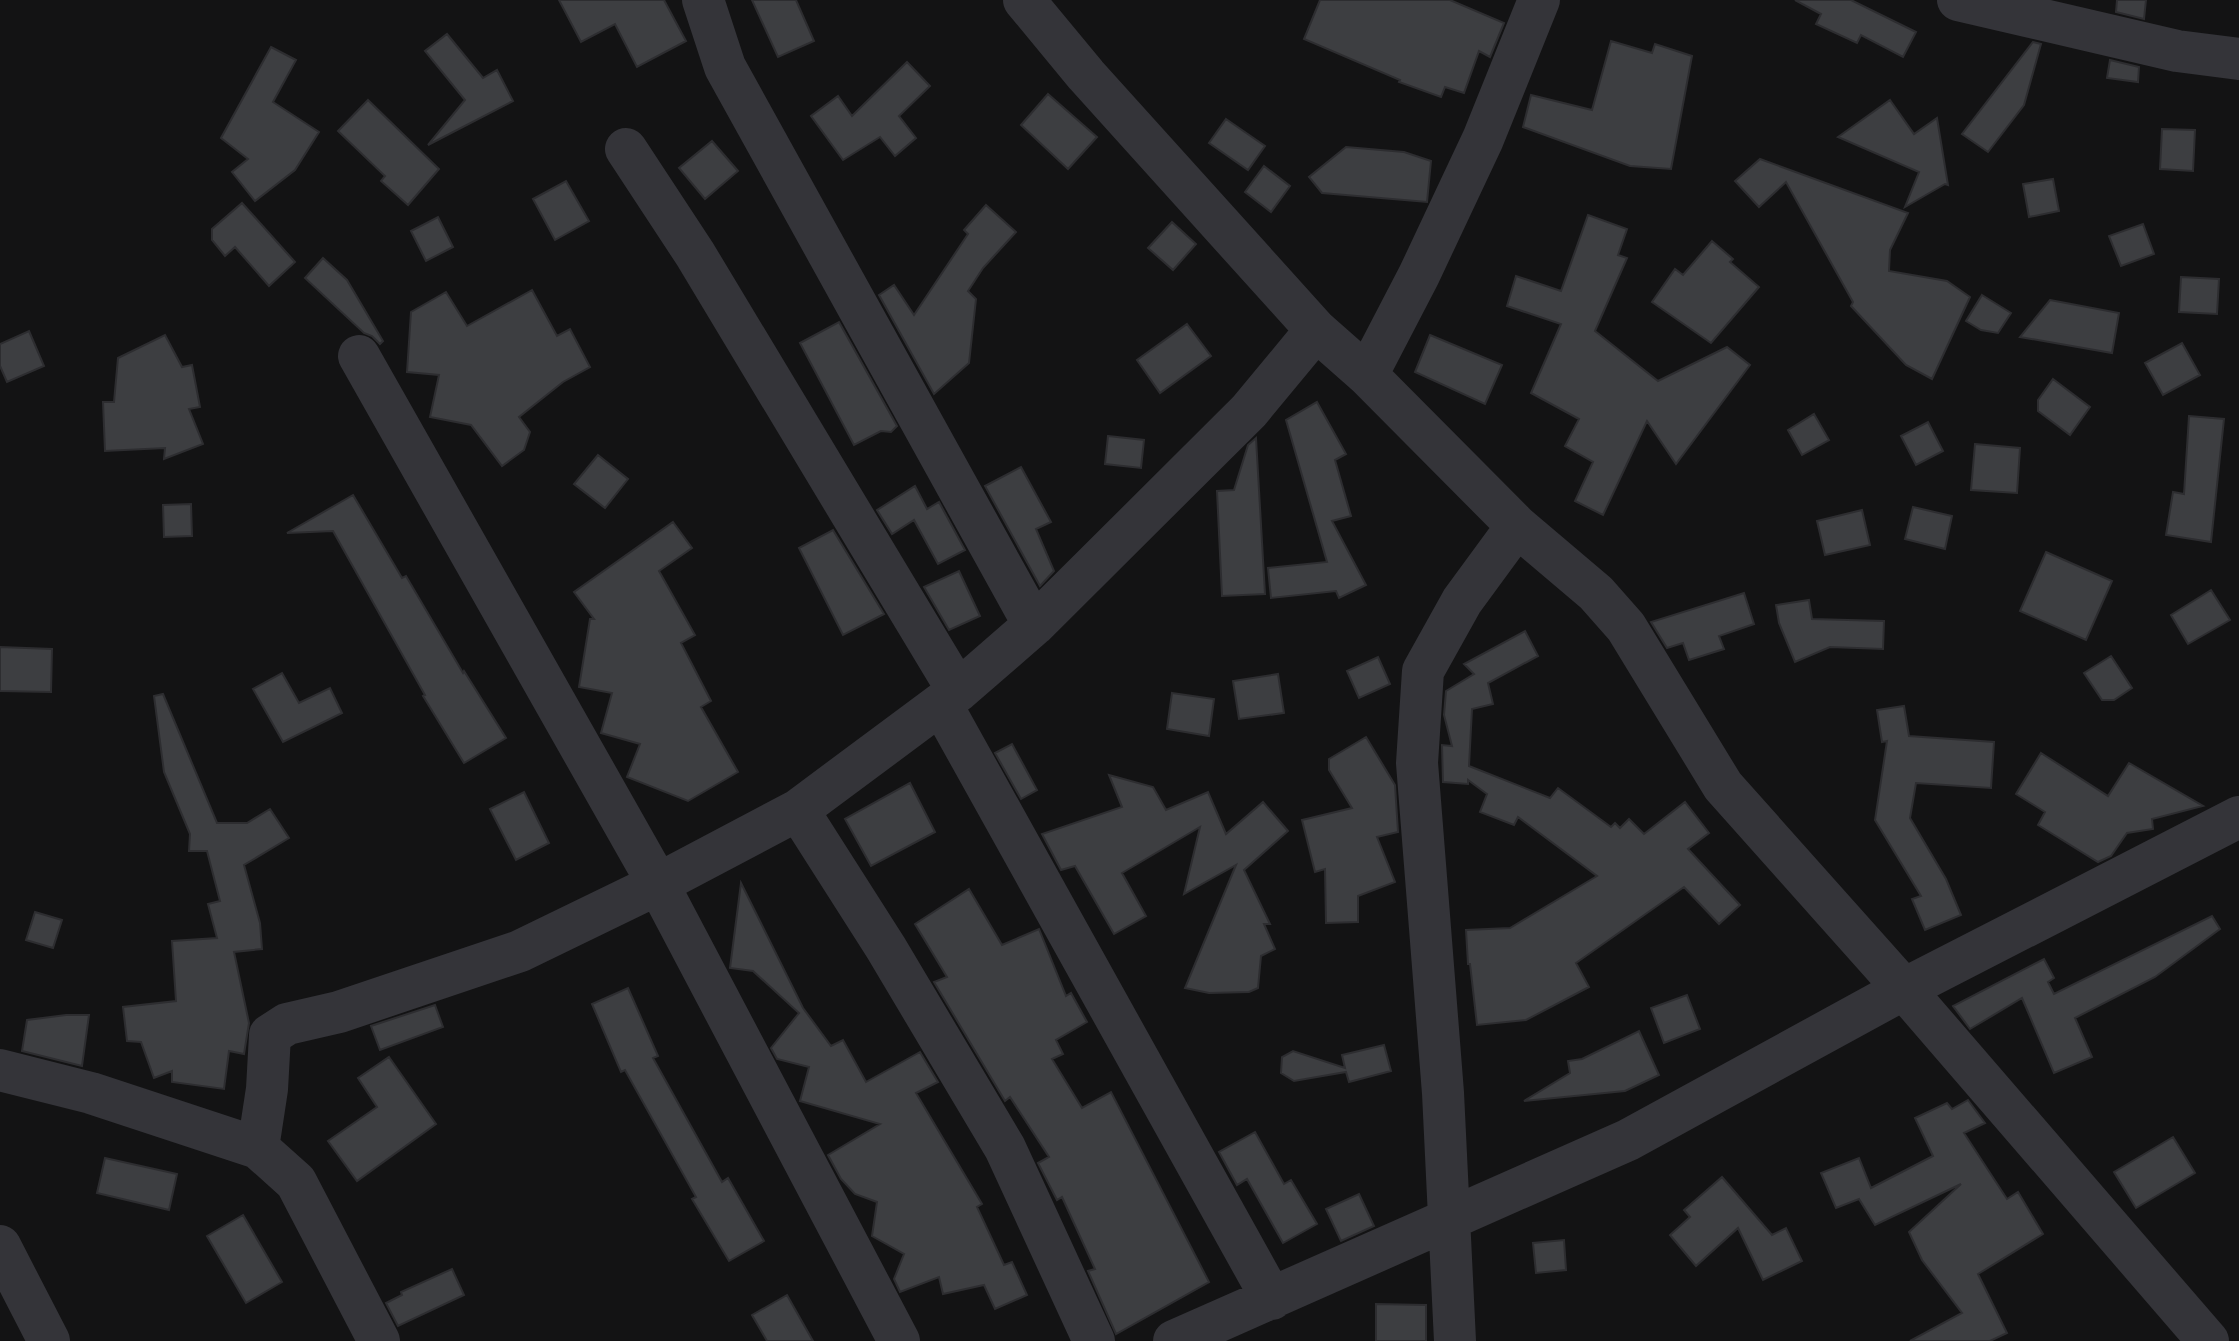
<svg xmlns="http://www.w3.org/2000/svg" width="2239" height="1341" viewBox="0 0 2239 1341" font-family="Karla,sans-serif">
<rect width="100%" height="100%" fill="#131314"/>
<!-- building -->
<path fill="#3d3e41" stroke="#2d2d30" stroke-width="2" d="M559,0H664L686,41L637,67L615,24L581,42Z
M752,0H796L814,41L778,57Z
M1320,0H1450L1504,23L1490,57L1479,51L1464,93L1445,87L1441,97L1399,82L1400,80L1304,39Z
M1795,0H1851L1916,32L1903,57L1861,35L1857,43L1816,24L1821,14Z
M2117,0H2146L2144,19L2116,12Z
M447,34L483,78L497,70L513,101L428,145L465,100L425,51Z
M1611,41L1652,53L1655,44L1692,56L1671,169L1630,166L1523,127L1531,95L1592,110Z
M2033,42L2041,44L2024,105L1988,152L1962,134Z
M271,47L296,60L273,102L319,132L295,170L255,201L232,172L248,159L221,138Z
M2110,60L2139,67L2138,82L2107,78Z
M907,62L930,86L899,116L916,138L895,156L880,137L843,160L811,116L838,96L852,116Z
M1048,94L1097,137L1068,169L1021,125Z
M368,100L439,169L408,205L381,181L385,176L338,131Z
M1890,100L1914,134L1937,118L1948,185L1945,184L1905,207L1919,172L1838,137Z
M1226,119L1265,146L1248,170L1209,143Z
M2162,129L2195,130L2193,171L2160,169Z
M712,141L738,171L705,199L679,168Z
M1346,147L1404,152L1431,161L1427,202L1322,193L1309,177Z
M1760,159L1908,213L1890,250L1889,271L1947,281L1970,297L1932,379L1906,365L1851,306L1853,302L1786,182L1759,207L1735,181Z
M1264,166L1290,186L1271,212L1245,192Z
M2053,179L2059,211L2029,217L2023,184Z
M566,181L589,221L555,240L533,199Z
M242,203L295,262L269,286L235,247L225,256L212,240V229Z
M986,205L1016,232L983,268L968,291L976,299L969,363L934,394L879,295L894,285L914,315L968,234L964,230Z
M1588,215L1627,229L1618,255L1627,258L1595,331L1658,381L1727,347L1750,365L1676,464L1647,421L1603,515L1575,501L1593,462L1565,446L1579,419L1531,393L1561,324L1507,306L1516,276L1561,291Z
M438,217L453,247L426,261L411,231Z
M1172,222L1196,244L1173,270L1148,248Z
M2143,224L2154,254L2121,266L2109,236Z
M1712,241L1733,259L1730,262L1759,287L1711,343L1652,302L1675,269L1683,275Z
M323,258L347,280L383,341L380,344L372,336L364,333L305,278Z
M2181,277L2219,279L2217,314L2179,312Z
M532,290L557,336L570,329L590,367L563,382L519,417L530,432L524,450L502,466L471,425L430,417L439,375L407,372L411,312L446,292L467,326Z
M1982,295L2011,313L1998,333L1981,330L1966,321Z
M2050,300L2119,313L2112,353L2020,337Z
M839,322L897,426L891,432L881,431L854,445L800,343Z
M1187,324L1211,356L1160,393L1137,360Z
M29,331L44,366L7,382L0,366V344Z
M165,335L182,367L192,365L200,407L189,409L203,444L164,459L165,448L105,451L103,402H114L118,358Z
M1430,335L1502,365L1485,404L1415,372Z
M2182,343L2200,375L2163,395L2145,363Z
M2053,379L2090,407L2070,435L2038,411V400Z
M1317,402L1346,454L1335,460L1351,516L1332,521L1366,585L1339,598L1336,591L1271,598L1268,568L1327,562L1286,420Z
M1814,414L1829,440L1802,455L1788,430Z
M2189,416L2224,419L2211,542L2166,535L2173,492L2184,494Z
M1928,422L1943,451L1916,465L1901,436Z
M1108,436L1144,440L1141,468L1105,464Z
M1256,438L1265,594L1222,596L1217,491L1234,490L1248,445Z
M1975,444L2020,448L2017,493L1971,490Z
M598,455L628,479L605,508L574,484Z
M1021,467L1051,522L1036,529L1054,571L1040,586L985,486Z
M915,486L927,509L939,502L965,550L938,564L914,520L892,534L877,510Z
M353,495L402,578L406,576L463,673L464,671L506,738L464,763L423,696L425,695L333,531L287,533Z
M191,504L192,536L164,537L163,505Z
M1913,507L1952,516L1945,549L1905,539Z
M1862,510L1870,545L1825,555L1817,521Z
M673,522L692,548L659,571L695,635L681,643L711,701L701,707L738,772L688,801L627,777L640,744L601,733L612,693L579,687L590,619H594L574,592Z
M833,530L884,614L843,635L799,548Z
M2046,552L2112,581L2086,640L2020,611Z
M959,571L980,616L949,630L924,587Z
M2211,590L2230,620L2188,644L2171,615Z
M1744,593L1754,624L1719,636L1724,649L1689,660L1683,643L1667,648L1651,622Z
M1809,600L1812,619L1884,621L1883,649L1830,647L1795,662L1779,623L1776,605Z
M1525,631L1538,656L1488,683L1493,704L1472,709L1469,766L1550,798L1558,788L1611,827L1615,823L1620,828L1629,819L1644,834L1685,802L1709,833L1688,849L1740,905L1719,924L1684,887L1576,963L1589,987L1526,1020L1477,1025L1470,964H1468L1466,930L1510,928L1597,876L1518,817L1514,825L1480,812L1487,794L1468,780V784L1443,782L1442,745L1452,746L1444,715L1446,691L1474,674L1464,664Z
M0,647L52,649L51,692L0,691Z
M2111,656L2132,688L2114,700H2102L2084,673Z
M1378,657L1390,684L1359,698L1347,671Z
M282,673L299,703L330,688L342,713L283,742L253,689Z
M1278,674L1284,713L1239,719L1233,681Z
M1172,693L1214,699L1209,736L1167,729Z
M163,694L217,823H247L270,809L289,838L244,865L260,923L262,949L234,952L249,1023L244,1054L229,1051L224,1089L172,1082V1071L154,1078L141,1042L127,1041L123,1007L176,1001L172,941L217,938L208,904L220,901L207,851H189L190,834L164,772L154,696Z
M1904,706L1909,736L1994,742L1991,788L1916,783L1910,818L1946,879L1961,915L1925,930L1912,899L1921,896L1875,820L1887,741L1882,742L1877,710Z
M1366,737L1395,785L1398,832L1377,837L1395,882L1358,896V922L1326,923L1325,869L1315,872L1302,820L1352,808L1329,770V759Z
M1012,744L1037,790L1021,799L995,753Z
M2041,753L2108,796L2129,763L2203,806L2152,819L2153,829L2127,833L2111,856L2098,862L2038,825L2045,812L2016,794Z
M1109,775L1153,787L1166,810L1208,792L1226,834L1263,802L1288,831L1244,870L1270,924H1264L1275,949L1261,956L1258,988L1249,992L1209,993L1185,988L1236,865L1184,894L1200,827L1122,873L1146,916L1114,934L1075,866L1061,870L1042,834L1122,807Z
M910,783L935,832L871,866L845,819Z
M524,792L549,843L516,860L490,809Z
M741,883L803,1008L831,1046L843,1040L866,1082L920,1052L938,1082L916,1093L982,1204L977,1207L1004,1265L1012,1262L1027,1295L995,1309L984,1285L943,1294L939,1277L900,1292L894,1279L904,1254L872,1236L877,1202L855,1194L841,1179L828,1155L880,1124L800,1101L809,1067L777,1059L771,1048L799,1013L753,971L730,968Z
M969,889L1002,945L1039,929L1066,996L1071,993L1087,1022L1056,1040L1063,1054L1052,1059L1082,1108L1111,1092L1209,1282L1116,1334L1088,1271L1095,1269L1062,1197L1057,1200L1038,1163L1049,1157L1010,1097L1005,1101L934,982L947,977L915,924Z
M35,912L62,920L53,948L26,940Z
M2212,916L2220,929L2155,977L2075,1018L2092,1057L2054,1073L2022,998L1970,1029L1953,1006L2044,959L2054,978L2048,982L2054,994Z
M628,988L658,1056L653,1058L722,1182L728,1178L764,1241L729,1261L692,1199L696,1197L625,1070L621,1072L592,1004Z
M1687,995L1700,1029L1664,1043L1651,1008Z
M435,1005L443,1027L380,1050L371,1026Z
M66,1015H89L82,1066L22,1051L27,1020Z
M1639,1031L1659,1075L1625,1091L1524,1101L1570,1073L1568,1061L1582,1059Z
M1384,1045L1391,1071L1349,1082L1346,1072L1294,1081L1281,1073L1282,1057L1293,1051L1345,1068L1342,1055Z
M389,1057L436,1124L357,1181L328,1141L377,1107L358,1078Z
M1968,1100L1985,1123L1964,1133L2007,1199L2018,1192L2043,1234L1978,1274L2007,1333L1990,1341H1910L1962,1313L1922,1260L1909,1232L1961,1184L1875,1225L1859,1199L1836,1208L1821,1173L1859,1158L1871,1188L1933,1156L1915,1118L1947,1103L1952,1109Z
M1255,1132L1284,1184L1291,1180L1317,1224L1283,1243L1247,1179L1237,1185L1219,1152Z
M2173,1137L2195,1173L2136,1208L2114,1172Z
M105,1158L177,1174L169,1210L97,1193Z
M1722,1177L1772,1235L1786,1228L1802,1261L1763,1280L1738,1228L1696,1266L1670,1235L1690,1217L1684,1210Z
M1359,1194L1374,1226L1341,1241L1326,1209Z
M243,1215L282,1282L246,1303L207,1236Z
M1564,1240L1566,1270L1536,1273L1533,1243Z
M452,1269L464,1295L398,1326L386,1303L402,1295L401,1292Z
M787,1295L813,1341H767L752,1315Z
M1376,1304L1426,1305V1341H1376Z"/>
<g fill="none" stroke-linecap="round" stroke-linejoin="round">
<!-- minor -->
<path stroke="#343439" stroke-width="42" d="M703,0L725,67L1034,625
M1024,0L1086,75L1316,330L1367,375L1517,526L1596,593L1626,627L1723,786L1904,989L2208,1341
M1958,0L2177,51L2239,59
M626,149L695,254L958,691
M359,356L658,884L899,1341
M1367,375L1419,275L1483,139L1539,0
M941,704L1272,1299
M798,810L886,948L1005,1148L1094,1341
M0,1070L91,1093L258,1148L296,1182L379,1341
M258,1148L267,1089L270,1035L287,1024L339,1012L520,951L658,884L798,810L958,691L1034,625L1249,411L1316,330
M0,1246L49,1341
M1174,1341L1628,1140L1904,989L2239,817
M1455,1341L1443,1093L1417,763L1423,671L1462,601L1517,526"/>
</g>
</svg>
